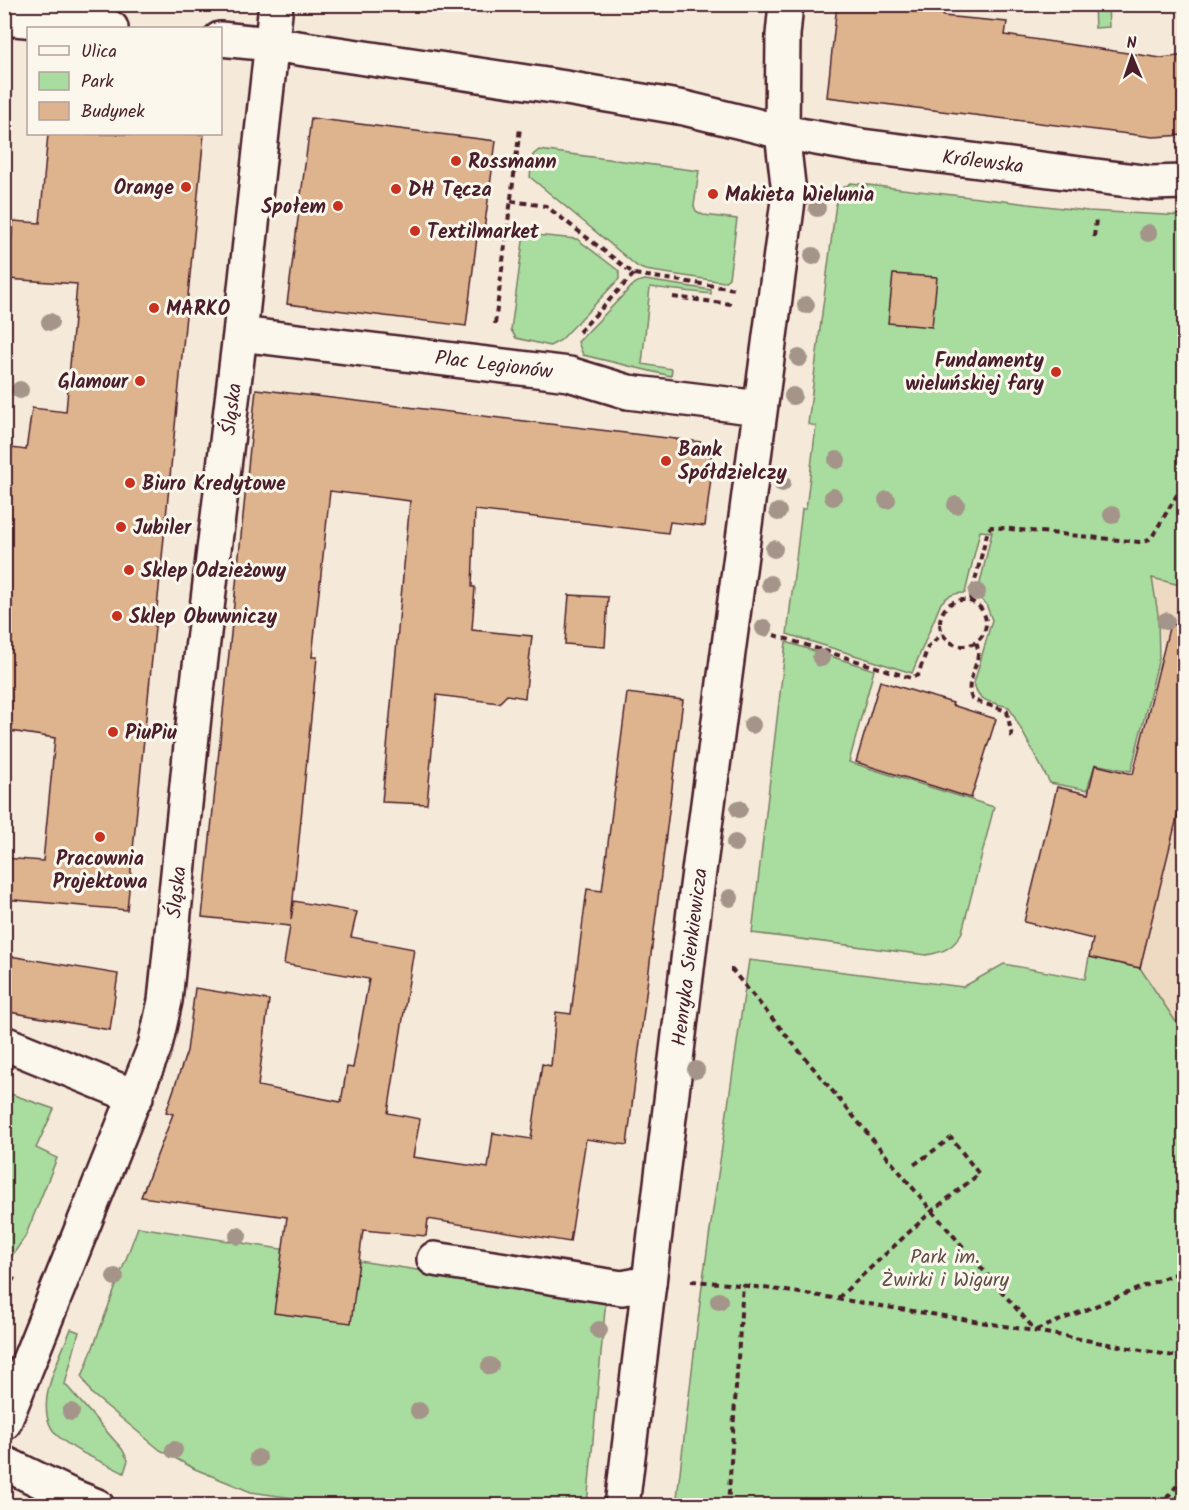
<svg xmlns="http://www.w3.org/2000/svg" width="1189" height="1510" viewBox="0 0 1189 1510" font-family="Kalam,sans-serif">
<rect width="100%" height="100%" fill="#f5ead9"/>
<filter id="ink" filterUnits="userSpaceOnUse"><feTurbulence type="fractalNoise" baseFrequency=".0167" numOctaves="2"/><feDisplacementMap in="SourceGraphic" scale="12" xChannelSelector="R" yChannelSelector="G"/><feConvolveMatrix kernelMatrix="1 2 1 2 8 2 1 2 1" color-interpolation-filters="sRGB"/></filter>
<g filter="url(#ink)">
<!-- built -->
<path fill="#eedac2" d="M1148,551L1184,561V1034L1140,969L1089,957L1155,687L1164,658Z"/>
<!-- green -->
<path fill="#a9dd9f" stroke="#7a7e65" stroke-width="1.5" d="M1094,5H1108L1109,27L1095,28Z
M539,150L699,171L694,206L696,211L703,215L737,219L729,278L724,282L645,270L638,267L530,177L533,155Z
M851,183L1088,211L1184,216V586L1152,578L1158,614L1159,658L1131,771L1095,764L1087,790L1050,783L1009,707C992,702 978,703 974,683L992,620L986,604L977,596L992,532L980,531L965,593C955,593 948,595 941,603L912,673L787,634L802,509H806L816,426L808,424L837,195L839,190Z
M524,234L577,239L619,271V279L561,340L550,346L516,338L511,330Z
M645,280L711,290V294L650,287L642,364L672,369L671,376L583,355L578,342L631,287L637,282Z
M786,642L874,670L849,762L994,807L962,932C954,948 944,952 926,955L752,933Z
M1089,957L1140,968L1184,1034V1505L676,1506L702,1286L749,960L963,987L1004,964L1085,979Z
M5,1092L54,1109L36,1148L57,1158L25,1237L5,1266Z
M138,1227L606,1299L587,1505L350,1506L251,1492L195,1469L160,1450L92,1394L82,1377Z
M71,1329L79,1332L65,1384L122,1449L128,1460L124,1473C104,1462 75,1452 59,1437C29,1411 60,1358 71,1329Z"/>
<!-- building -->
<path fill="#ddb48e" stroke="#4a1f2b" stroke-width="1.5" d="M837,4H944L943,16L1007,22L1005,35L1161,58L1185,55V135L1153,137L827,97Z
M311,118L496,141L483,238L477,237L466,326L287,304Z
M48,134H204L127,910L4,899V858L43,861L55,738L4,730V447L26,450L32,408L66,412L77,284L8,279L13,221L40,223Z
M893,274L937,277L932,327L888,323Z
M256,389L701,442L708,448L713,462L705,526L670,522L668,533L475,510L472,587H475L472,630L532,636L525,698L507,695L499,703L437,695L427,804L382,802L410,501L330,491L312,657H317L291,920L294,901L357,912L351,937L414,949L388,1113L420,1119L413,1157L488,1168L493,1133L531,1139L542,1064L551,1066L556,1012L571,1014L587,889L602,891L627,693L683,700L627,1145L586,1139L570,1242L428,1219L426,1236L363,1230L351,1323L274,1313L287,1217L141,1197L173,1114L166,1112L187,1051L195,988L269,1000L258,1086L341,1102L347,1067L353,1068L369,979L284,964L290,926L202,917Z
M569,595L608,597L605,647L565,644Z
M1170,624L1185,626V785L1140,968L1089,957L1093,939L1024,922L1057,787L1088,794L1095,765L1133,774Z
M880,681L953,703L952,705L996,719L971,798L856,762Z
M4,955L118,974L110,1030L4,1011Z"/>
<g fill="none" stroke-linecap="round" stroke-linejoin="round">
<defs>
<path id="pedestrian" d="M434,1259L622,1288L649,1283"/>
<path id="minor" d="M4,18L111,28
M220,39L271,44L566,88L684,108L782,132L862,146L1151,183L1184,182
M240,334L569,374L628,392L760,408
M4,1043L136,1097
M4,1423L155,1046L165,1001L194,716L240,334L276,4
M622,1506L696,894L789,193L782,132L783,35L786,4"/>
<path id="primary" d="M4,1463L72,1496L97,1506"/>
</defs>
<!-- pedestrian casing -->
<use href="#pedestrian" stroke="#4a1f2b" stroke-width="38"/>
<!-- minor casing -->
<use href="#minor" stroke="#4a1f2b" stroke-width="38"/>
<!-- primary casing -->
<use href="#primary" stroke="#4a1f2b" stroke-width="38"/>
<!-- path -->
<path stroke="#4a1f2b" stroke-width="4" stroke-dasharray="6 4.5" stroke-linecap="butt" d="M511,201L546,206L634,274L735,289
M1094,237L1096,219
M673,297L731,304
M495,324L520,128
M579,332L634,274
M940 623a23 23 0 1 1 46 0a23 23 0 1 1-46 0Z
M970,600L988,530L991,527L1139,542L1147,541L1152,537L1184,483
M774,635L911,678L918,675L928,647L942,634
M976,643C985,661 961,682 973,700L1007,711L1012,737
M730,970H732L932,1211L1035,1330
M4,1274L15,1280
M691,1281C759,1285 826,1297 893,1308C991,1323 1088,1340 1184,1358
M838,1298L932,1211L979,1174L951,1138L911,1167
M1036,1330L1184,1270
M728,1506L743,1284
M1160,1506L1184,1477"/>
<!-- pedestrian -->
<use href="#pedestrian" stroke="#fbf7ec" stroke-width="33"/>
<!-- minor -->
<use href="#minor" stroke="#fbf7ec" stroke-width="33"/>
<!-- primary -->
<use href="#primary" stroke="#fbf7ec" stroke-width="33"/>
</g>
<!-- trees -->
<g fill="#a49489">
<circle cx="817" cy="208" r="9"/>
<circle cx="1148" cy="233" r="9"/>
<circle cx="813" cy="256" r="9"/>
<circle cx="806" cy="305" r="9"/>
<circle cx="50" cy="322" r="9"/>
<circle cx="799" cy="358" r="9"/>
<circle cx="20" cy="390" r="9"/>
<circle cx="793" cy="396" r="9"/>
<circle cx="837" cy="460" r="9"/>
<circle cx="782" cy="483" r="9"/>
<circle cx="833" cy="497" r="9"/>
<circle cx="887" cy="500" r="9"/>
<circle cx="956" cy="505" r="9"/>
<circle cx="778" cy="512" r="9"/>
<circle cx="1112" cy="515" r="9"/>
<circle cx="774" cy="549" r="9"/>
<circle cx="770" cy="584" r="9"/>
<circle cx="977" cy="592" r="9"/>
<circle cx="1166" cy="621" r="9"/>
<circle cx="764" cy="628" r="9"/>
<circle cx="821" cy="658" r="9"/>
<circle cx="752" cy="725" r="9"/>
<circle cx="739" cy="809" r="9"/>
<circle cx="735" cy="843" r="9"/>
<circle cx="730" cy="898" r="9"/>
<circle cx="696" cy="1070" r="9"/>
<circle cx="238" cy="1236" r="9"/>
<circle cx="115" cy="1277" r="9"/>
<circle cx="719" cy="1301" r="9"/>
<circle cx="599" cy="1330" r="9"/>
<circle cx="490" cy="1366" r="9"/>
<circle cx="419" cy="1411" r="9"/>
<circle cx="71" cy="1412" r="9"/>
<circle cx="174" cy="1450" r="9"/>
<circle cx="258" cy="1458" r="9"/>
</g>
</g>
<!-- markers -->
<g fill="#c8321e" stroke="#fbf7ec" stroke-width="2">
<circle cx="456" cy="161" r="6"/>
<circle cx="186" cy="187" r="6"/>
<circle cx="396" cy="189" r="6"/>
<circle cx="713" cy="194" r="6"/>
<circle cx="338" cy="206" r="6"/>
<circle cx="415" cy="231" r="6"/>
<circle cx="154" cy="308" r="6"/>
<circle cx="1056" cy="372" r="6"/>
<circle cx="140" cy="381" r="6"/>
<circle cx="666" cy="461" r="6"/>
<circle cx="130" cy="483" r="6"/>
<circle cx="121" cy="527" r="6"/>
<circle cx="129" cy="570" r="6"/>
<circle cx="117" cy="616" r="6"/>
<circle cx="113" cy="732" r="6"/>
<circle cx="100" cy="837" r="6"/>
</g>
<g text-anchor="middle" stroke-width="6" stroke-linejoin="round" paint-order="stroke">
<!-- poi labels -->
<g font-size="20" font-weight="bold" fill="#4a1f2b" stroke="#fbf7ec" text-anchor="start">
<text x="468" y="168">Rossmann</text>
<text x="174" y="194" text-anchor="end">Orange</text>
<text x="408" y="196">DH Tęcza</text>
<text x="725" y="201">Makieta Wielunia</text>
<text x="326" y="213" text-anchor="end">Społem</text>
<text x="427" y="238">Textilmarket</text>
<text x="166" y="315">MARKO</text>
<text x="1044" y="367" text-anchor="end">Fundamenty<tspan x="1044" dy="23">wieluńskiej fary</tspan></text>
<text x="128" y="388" text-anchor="end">Glamour</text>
<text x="678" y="456">Bank<tspan x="678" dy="23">Spółdzielczy</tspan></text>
<text x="142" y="490">Biuro Kredytowe</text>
<text x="133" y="534">Jubiler</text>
<text x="141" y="577">Sklep Odzieżowy</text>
<text x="129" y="623">Sklep Obuwniczy</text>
<text x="125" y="739">PiuPiu</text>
<text x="100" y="865" text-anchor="middle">Pracownia<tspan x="100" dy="23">Projektowa</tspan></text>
</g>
<!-- street labels -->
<g font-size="20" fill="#4a1f2b" stroke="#fbf7ec">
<text transform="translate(983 161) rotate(7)" y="7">Królewska</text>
<text transform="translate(494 364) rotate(7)" y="7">Plac Legionów</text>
<text transform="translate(231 409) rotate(-83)" y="7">Śląska</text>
<text transform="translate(176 892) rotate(-84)" y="7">Śląska</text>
<text transform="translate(689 957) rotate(-83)" y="7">Henryka Sienkiewicza</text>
</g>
<!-- park labels -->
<g font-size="20" fill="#624e48" stroke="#fbf7ec">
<text x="945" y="1263">Park im.<tspan x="945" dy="23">Żwirki i Wigury</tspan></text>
</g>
</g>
<!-- margin -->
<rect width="1189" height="1510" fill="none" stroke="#fbf7ec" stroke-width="24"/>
<rect x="12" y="12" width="1165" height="1486" fill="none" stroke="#4a1f2b" stroke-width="2" filter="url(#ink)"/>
<!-- legend -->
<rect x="27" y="27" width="195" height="108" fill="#fbf7ec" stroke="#b4a19f" stroke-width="1.5"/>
<rect x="39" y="46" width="30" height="9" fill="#fbf7ec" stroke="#b4a19f" stroke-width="1.5"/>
<text x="81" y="57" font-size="18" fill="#4a1f2b">Ulica</text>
<rect x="39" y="72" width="30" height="18" fill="#a9dd9f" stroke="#b4a19f" stroke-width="1.5"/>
<text x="81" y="87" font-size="18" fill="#4a1f2b">Park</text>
<rect x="39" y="102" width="30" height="18" fill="#ddb48e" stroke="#b4a19f" stroke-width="1.5"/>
<text x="81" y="117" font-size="18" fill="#4a1f2b">Budynek</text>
<!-- north arrow -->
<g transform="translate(1132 57) rotate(358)" stroke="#fbf7ec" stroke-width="4.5" paint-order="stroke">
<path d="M0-4.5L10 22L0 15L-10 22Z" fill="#4a1f2b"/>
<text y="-9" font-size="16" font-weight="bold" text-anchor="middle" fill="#4a1f2b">N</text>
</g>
</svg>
